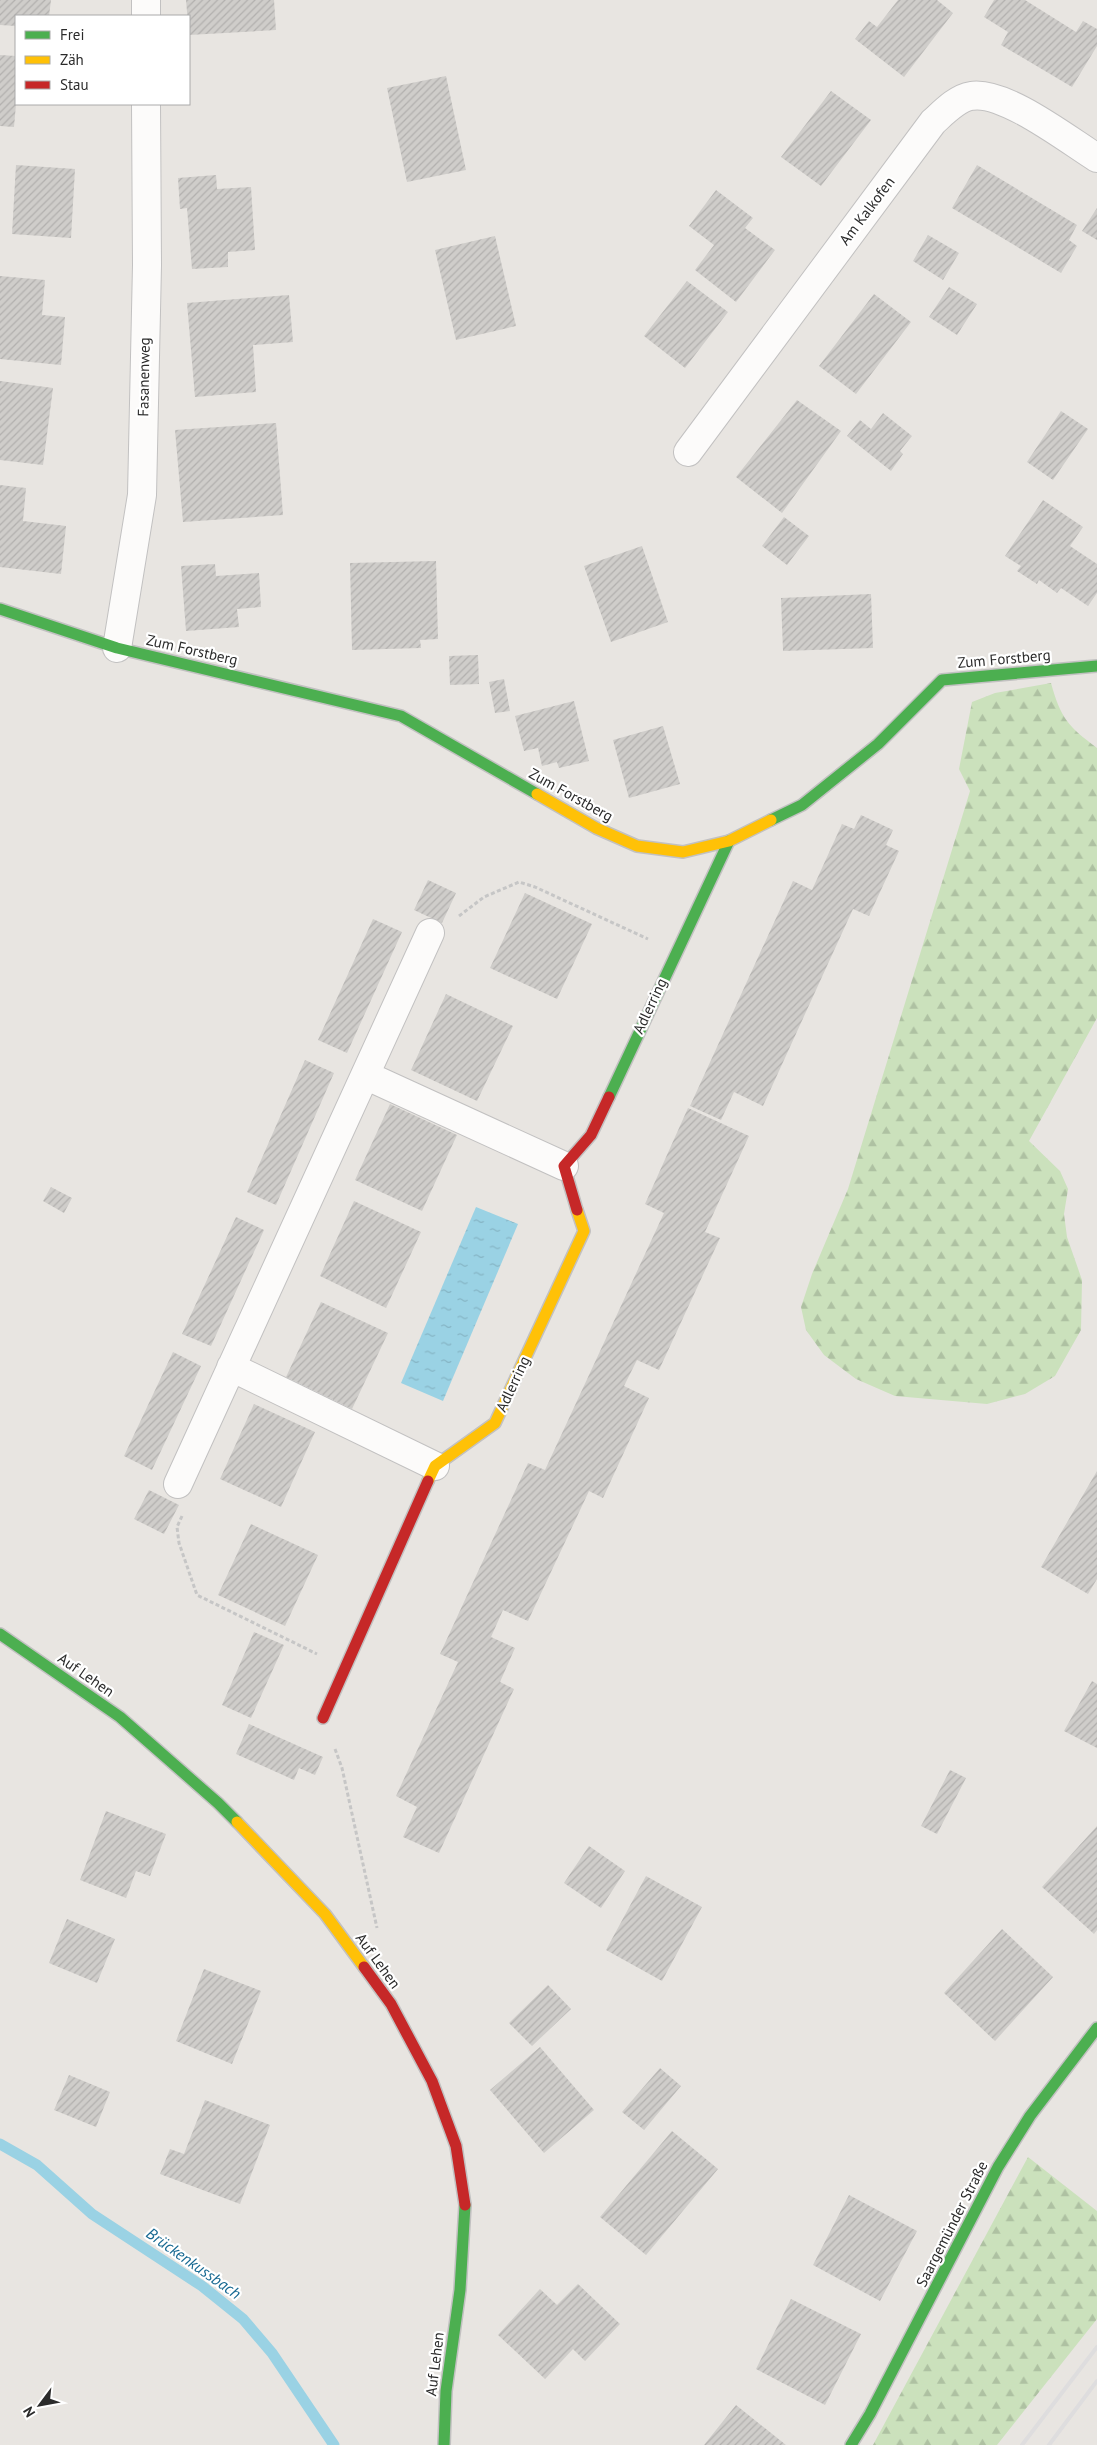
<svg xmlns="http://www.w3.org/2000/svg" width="1097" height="2445" viewBox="0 0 1097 2445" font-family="'PT Sans',sans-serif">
<defs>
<pattern id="forest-firs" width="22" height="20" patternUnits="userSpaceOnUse" patternTransform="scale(1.25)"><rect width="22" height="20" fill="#cbe1bc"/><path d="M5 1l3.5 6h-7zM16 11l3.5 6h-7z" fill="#aec1a2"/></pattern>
<pattern id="water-ripples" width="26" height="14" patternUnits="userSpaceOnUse" patternTransform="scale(1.25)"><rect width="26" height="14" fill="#9ad2e4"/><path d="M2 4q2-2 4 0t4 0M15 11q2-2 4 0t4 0" fill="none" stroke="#85b4c4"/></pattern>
<pattern id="building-hatch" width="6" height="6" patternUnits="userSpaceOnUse" patternTransform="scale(1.25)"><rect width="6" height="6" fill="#cfcdca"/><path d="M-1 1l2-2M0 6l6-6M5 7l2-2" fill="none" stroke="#b2b0ae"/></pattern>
</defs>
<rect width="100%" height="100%" fill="#e8e5e1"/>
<!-- forest -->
<path fill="url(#forest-firs)" d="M1051,683C1061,719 1068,726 1097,748V1018L1029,1141L1060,1171L1068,1189L1064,1214L1067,1237L1082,1280L1081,1330L1055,1376L1025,1394L987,1404L895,1396L856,1379L824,1355L806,1330L801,1307L812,1274L848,1189L970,791L959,769L972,702L995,693Z
M1028,2157L1097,2211V2319L997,2445H873Z"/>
<!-- water -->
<path fill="url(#water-ripples)" d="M476,1207L518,1224L443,1401L401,1383Z"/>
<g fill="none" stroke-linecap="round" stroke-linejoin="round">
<!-- stream -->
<path stroke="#9ad2e4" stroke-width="11" d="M0,2144L37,2165L92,2214L202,2286L243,2319L272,2353L334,2445"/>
</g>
<!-- building -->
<path fill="url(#building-hatch)" d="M0,0H51L49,16H16V26L0,25Z
M186,0H274L276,30L189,35Z
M898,0H937L953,13L904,77L855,39L869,21L877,27Z
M994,0H1025L1076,32L1083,21L1097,29V46L1072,87L1001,45L1008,32L984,17Z
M0,55L16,56V104L14,127L0,126Z
M446,76L466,170L407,182L387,88Z
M831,91L871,120L821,186L781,157Z
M16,165L75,169L71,238L12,234Z
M977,165L1077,225L1069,240L1077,246L1061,273L952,208Z
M216,175L217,189L251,187L255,250L228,252V267L192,269L187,208L180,209L178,178Z
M716,190L753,218L745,228L775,250L736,302L695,270L714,245L689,226Z
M1097,208V240L1082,231Z
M928,235L959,253L943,280L913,261Z
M495,236L516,326L456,340L435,250Z
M0,276L45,280L42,315L65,317L61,365L0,359Z
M687,281L728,312L685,368L644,336Z
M949,287L977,304L957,335L929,317Z
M874,294L911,322L856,394L819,366Z
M289,295L293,342L253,345L256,392L195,397L187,303Z
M0,381L53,388L43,465L0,460Z
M797,400L841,431L782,513L736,477Z
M1061,411L1088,429L1053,480L1027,462Z
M883,413L912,436L900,451L903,454L891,471L847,436L860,420L871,429Z
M276,423L283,515L183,522L175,430Z
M0,485L26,488L23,521L66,526L61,574L0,567Z
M1043,500L1083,527L1070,546L1097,564V593L1088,606L1061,588L1057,593L1039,580L1037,584L1017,571L1021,566L1005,556Z
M784,517L809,536L787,565L762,546Z
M642,546L668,622L611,642L584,566Z
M436,561L438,639L420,640L421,648L352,650L350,563Z
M215,564L216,576L259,573L261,607L237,609L239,627L186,631L181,566Z
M871,594L873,648L783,651L781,598Z
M478,655L479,684L450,685L449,656Z
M504,679L510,711L495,713L489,682Z
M574,701L589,761L559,768L557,762L542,766L538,748L524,751L515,716Z
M663,726L680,784L629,798L613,740Z
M861,815L893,830L886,845L899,851L869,916L853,909L763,1106L734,1092L721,1120L690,1106L793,881L812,890L842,824L854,829Z
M428,880L456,893L442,923L414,910Z
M525,893L592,924L557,999L490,968Z
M373,919L402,932L347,1053L318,1040Z
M446,994L513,1026L477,1101L411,1070Z
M305,1060L334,1073L276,1205L247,1192Z
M390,1104L457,1135L422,1211L355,1180Z
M688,1108L749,1136L705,1232L720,1238L659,1370L637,1360L624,1386L649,1398L603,1498L589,1491L528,1621L503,1610L491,1637L515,1648L500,1682L514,1689L439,1853L403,1837L417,1807L396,1796L458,1662L440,1654L528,1463L545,1470L664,1213L645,1204Z
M51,1187L72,1198L64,1213L43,1201Z
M354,1201L421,1232L386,1308L320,1276Z
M236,1217L264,1230L211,1346L182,1334Z
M321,1302L388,1333L352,1409L286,1377Z
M173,1352L201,1366L152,1470L124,1456Z
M254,1404L315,1432L281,1507L220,1479Z
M1097,1471V1579L1088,1594L1041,1567Z
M149,1490L179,1505L164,1534L134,1519Z
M251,1524L318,1555L285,1626L218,1595Z
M254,1632L284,1645L251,1718L222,1705Z
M1092,1681L1097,1684V1748L1064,1731Z
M249,1724L323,1757L315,1775L299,1768L294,1780L236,1754Z
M950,1770L966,1778L937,1834L921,1826Z
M106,1811L166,1834L150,1876L136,1871L126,1898L80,1880Z
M1097,1826V1930L1094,1934L1042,1887Z
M589,1846L625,1871L601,1908L564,1883Z
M646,1876L702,1907L662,1981L606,1950Z
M67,1919L115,1939L97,1983L49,1963Z
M1002,1929L1053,1977L995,2041L944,1993Z
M204,1969L261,1991L232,2064L176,2041Z
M548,1985L571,2009L532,2046L509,2023Z
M540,2047L594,2110L544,2153L490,2090Z
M660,2068L681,2086L644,2130L622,2112Z
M69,2075L110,2092L96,2127L54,2110Z
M205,2100L270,2125L240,2204L160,2174L170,2149L184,2154Z
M672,2131L718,2169L646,2255L600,2217Z
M849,2195L917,2231L880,2301L813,2265Z
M578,2284L620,2324L585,2361L573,2349L545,2379L498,2335L540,2289L557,2305Z
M791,2299L861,2334L825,2405L756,2369Z
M736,2405L786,2445H704Z"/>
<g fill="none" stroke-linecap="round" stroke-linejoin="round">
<defs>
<path id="street" d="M146,0V16
M688,452L933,122C943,113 957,98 971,96C1004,90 1068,140 1097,158
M117,648L142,495L147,265L146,104
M365,1075L564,1166
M231,1367L435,1466
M178,1484L430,933"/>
<path id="fast" d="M0,609L117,648L401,716L537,794
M771,820L802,805L878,744L942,680L1097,666
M609,1097L729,841
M0,1634L120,1717L218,1803L237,1822
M444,2445L446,2391L460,2290L465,2205
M851,2445L870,2414L998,2167L1030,2116L1097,2028"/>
<path id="slow" d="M537,794L596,828L637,846L683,852L729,841L771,820
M428,1481L435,1466L495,1423L584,1231L577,1210
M237,1822L325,1914L364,1967"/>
<path id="jam" d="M577,1210L564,1166L591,1135L609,1097
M323,1718L428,1481
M364,1967L391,2004L432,2081L456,2146L465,2205"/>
</defs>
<!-- street casing -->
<use href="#street" stroke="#c2c1c1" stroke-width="30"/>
<!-- fast casing -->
<use href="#fast" stroke="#c2c1c1" stroke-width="14"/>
<!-- slow casing -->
<use href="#slow" stroke="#c2c1c1" stroke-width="14"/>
<!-- jam casing -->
<use href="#jam" stroke="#c2c1c1" stroke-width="14"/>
<!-- path -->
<path stroke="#c6c6c6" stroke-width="3" stroke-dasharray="4 2.5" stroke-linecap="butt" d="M459,916L484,897L519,882L535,887L648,939
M182,1516L177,1527L179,1543L197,1595L317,1654
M335,1749L342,1768L377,1928"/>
<!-- street -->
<use href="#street" stroke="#fcfbfa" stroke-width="28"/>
<!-- fast -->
<use href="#fast" stroke="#4caf50" stroke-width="11"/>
<!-- slow -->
<use href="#slow" stroke="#ffc107" stroke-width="11"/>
<!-- jam -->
<use href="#jam" stroke="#c62828" stroke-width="11"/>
<!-- rail -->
<path stroke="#deddde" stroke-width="4" d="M1022,2445L1097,2347
M1049,2445L1097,2381"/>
</g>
<g text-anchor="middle" stroke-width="4.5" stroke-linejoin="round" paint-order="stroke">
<!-- street labels -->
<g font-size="15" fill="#2b2b2b" stroke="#fff">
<text transform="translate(867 211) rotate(-53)" y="5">Am Kalkofen</text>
<text transform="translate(144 377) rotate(-89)" y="5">Fasanenweg</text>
<text transform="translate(192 650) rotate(13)" y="5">Zum Forstberg</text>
<text transform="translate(1004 659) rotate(-5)" y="5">Zum Forstberg</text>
<text transform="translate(571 795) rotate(29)" y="5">Zum Forstberg</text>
<text transform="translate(650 1006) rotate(-65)" y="5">Adlerring</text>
<text transform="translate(513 1384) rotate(-65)" y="5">Adlerring</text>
<text transform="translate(86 1675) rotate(35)" y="5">Auf Lehen</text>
<text transform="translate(378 1961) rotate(54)" y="5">Auf Lehen</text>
<text transform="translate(952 2224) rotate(-63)" y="5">Saargemünder Straße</text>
<text transform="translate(435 2364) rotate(-83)" y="5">Auf Lehen</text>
</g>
<!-- water labels -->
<g font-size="16" font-style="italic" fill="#176992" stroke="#fff">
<text transform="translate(194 2263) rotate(35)" y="6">Brückenkussbach</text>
</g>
</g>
<!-- legend -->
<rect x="15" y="15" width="175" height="90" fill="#ffffff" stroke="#aaaaaa"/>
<rect x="25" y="31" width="25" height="8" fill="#4caf50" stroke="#aaaaaa"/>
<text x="60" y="40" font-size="15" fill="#2b2b2b">Frei</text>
<rect x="25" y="56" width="25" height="8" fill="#ffc107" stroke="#aaaaaa"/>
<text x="60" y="65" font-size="15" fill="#2b2b2b">Zäh</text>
<rect x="25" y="81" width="25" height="8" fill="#c62828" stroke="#aaaaaa"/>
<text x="60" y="90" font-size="15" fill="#2b2b2b">Stau</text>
<!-- north arrow -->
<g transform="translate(40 2405) rotate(238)" stroke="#ffffff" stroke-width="4" paint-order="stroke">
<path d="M0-4L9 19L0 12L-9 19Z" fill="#2b2b2b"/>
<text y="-8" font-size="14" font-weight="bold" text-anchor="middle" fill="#2b2b2b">N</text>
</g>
</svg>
